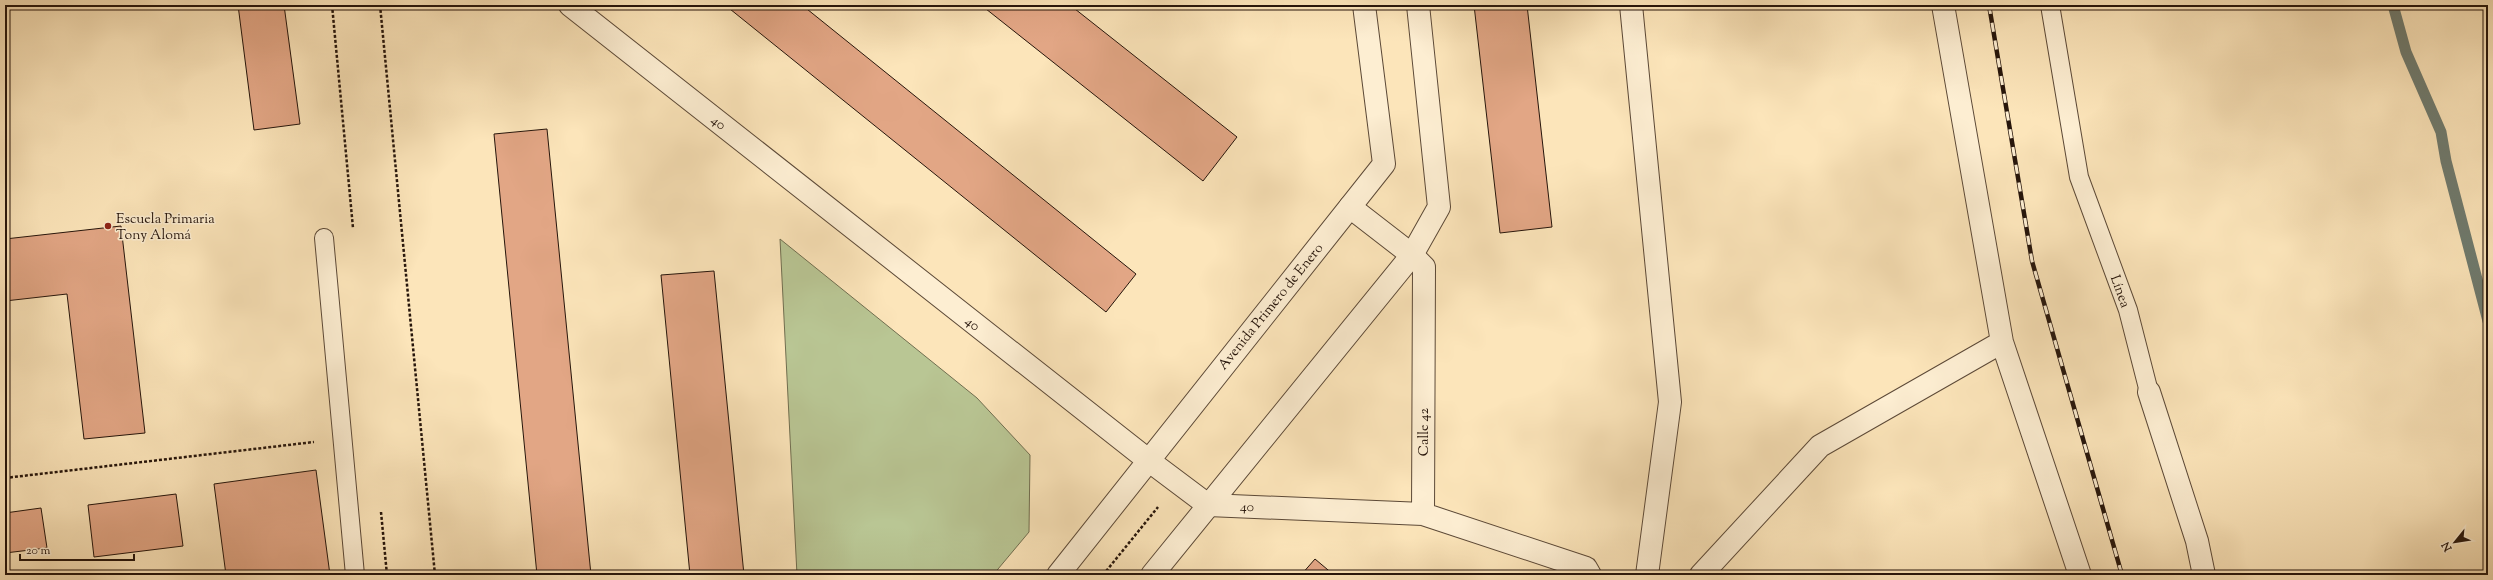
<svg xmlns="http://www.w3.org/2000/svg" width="2493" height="580" viewBox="0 0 2493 580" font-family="'Sorts Mill Goudy',serif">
<rect width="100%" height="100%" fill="#fce5ba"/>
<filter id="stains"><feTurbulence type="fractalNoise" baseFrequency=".005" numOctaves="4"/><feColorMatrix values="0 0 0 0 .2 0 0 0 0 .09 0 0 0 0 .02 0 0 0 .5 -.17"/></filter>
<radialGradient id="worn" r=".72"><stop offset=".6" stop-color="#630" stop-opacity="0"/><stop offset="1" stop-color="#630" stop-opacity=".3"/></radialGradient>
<!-- green -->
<path fill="#b9c694" stroke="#706e50" d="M780,239L977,398L1030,455L1029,532L993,575H797Z"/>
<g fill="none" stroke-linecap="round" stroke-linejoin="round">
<!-- stream -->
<path stroke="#6f7b6f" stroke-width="11" d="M2393,5L2406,52L2441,132L2446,161L2488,321"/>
</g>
<!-- building -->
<path fill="#e2a685" stroke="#26150b" d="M238,5H284L300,124L254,130Z
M725,5H802L1136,274L1106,312Z
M981,5H1070L1237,137L1203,181Z
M1474,5H1527L1552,227L1500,233Z
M547,129L591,575H537L494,134Z
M121,226L145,433L84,439L67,294L5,301V239Z
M714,271L744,575H690L661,275Z
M316,470L330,575H226L214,484Z
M176,494L183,546L94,557L88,505Z
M41,508L47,548L5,553V513Z
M1315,559L1334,575H1301Z"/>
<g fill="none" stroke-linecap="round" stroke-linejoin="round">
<defs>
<path id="service" d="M2050,5L2079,177L2128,310L2149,392
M324,238L355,575"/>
<path id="minor" d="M570,5L1148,460L1208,505L1423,514L1586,568L1590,575
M1631,5L1670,402L1647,575
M1943,5L2002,342L2080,575
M1350,207L1412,255L1424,267L1423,514
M2149,392L2197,541L2204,575
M1701,575L1820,446L2002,342"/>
<path id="tertiary" d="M1058,575L1384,164L1364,5
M1152,575L1412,255L1439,207L1418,5"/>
</defs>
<!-- service casing -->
<use href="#service" stroke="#5c4937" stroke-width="20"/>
<!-- minor casing -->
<use href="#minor" stroke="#5c4937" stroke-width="24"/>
<!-- tertiary casing -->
<use href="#tertiary" stroke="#5c4937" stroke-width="24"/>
<!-- path -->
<path stroke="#26150b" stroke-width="2.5" stroke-dasharray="3 2" stroke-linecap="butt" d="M332,5L353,228
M380,5L435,575
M5,478L314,442
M381,512L387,575
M1103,575L1158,507"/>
<!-- service -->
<use href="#service" stroke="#fdeed2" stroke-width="18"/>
<!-- minor -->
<use href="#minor" stroke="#fdeed2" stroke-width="22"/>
<!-- tertiary -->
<use href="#tertiary" stroke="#fdeed2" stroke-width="22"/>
<defs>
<path id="rail" d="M1989,5L2032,261L2122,575"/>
</defs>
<!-- rail casing -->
<use href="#rail" stroke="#26150b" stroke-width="4.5"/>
<!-- rail -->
<use href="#rail" stroke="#fdeed2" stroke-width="3" stroke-dasharray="9" stroke-linecap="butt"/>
</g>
<!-- markers -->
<circle fill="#8f2418" stroke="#fdeed2" stroke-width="1.5" cx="108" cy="226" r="4"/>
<g text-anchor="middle" stroke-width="3" stroke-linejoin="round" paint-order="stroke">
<!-- street labels -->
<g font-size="14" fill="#26150b" stroke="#fdeed2">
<text transform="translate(719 122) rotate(38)" y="5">40</text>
<text transform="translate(2121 291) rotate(70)" y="5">Línea</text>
<text transform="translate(1270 306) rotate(-51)" y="5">Avenida Primero de Enero</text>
<text transform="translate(973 323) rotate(38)" y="5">40</text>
<text transform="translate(1423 432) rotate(-90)" y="5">Calle 42</text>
<text transform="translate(1247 506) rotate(2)" y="5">40</text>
</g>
<!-- poi labels -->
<g font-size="14" fill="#26150b" stroke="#fdeed2" text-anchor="start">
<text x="116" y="223">Escuela Primaria<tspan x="116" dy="16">Tony Alomá</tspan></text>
</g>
</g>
<!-- margin -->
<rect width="2493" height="580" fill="none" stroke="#fce5ba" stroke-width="20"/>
<rect x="6" y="6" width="2481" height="568" fill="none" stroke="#26150b" stroke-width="2"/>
<rect x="10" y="10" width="2473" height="560" fill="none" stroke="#26150b"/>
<!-- north arrow -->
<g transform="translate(2455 542) rotate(240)" stroke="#fdeed2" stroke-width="3" paint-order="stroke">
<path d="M0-3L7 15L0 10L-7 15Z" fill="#26150b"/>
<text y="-6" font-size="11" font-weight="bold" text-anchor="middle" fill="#26150b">N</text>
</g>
<!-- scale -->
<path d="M20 554v6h114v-6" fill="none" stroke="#26150b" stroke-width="2"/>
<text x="26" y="554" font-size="12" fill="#26150b" stroke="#fdeed2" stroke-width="3" paint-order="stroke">20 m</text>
<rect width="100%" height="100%" filter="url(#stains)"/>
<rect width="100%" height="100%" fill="url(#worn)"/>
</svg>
